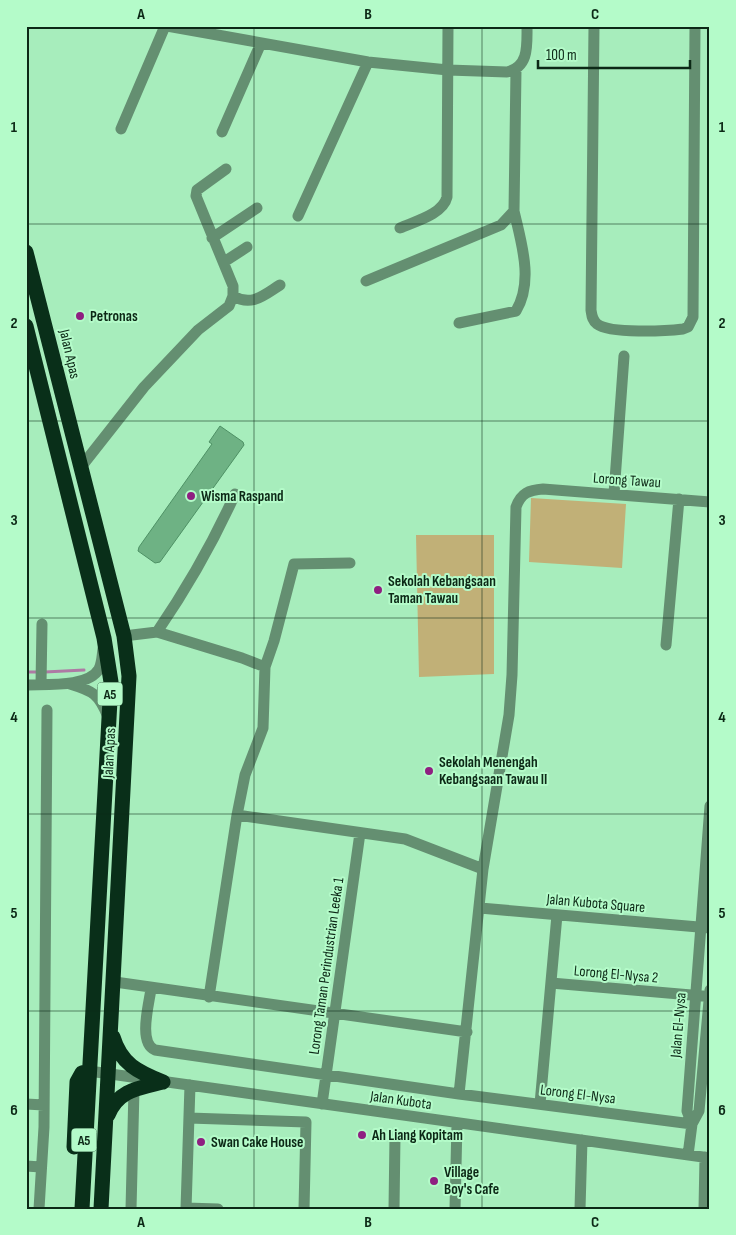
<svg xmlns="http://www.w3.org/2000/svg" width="736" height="1235" viewBox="0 0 736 1235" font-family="'Sofia Sans Condensed',sans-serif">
<rect width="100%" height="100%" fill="#a7edbc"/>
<!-- green -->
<path fill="#c1b077" d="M531,498L626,504L622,568L529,562Z
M416,535H494V674L419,677Z"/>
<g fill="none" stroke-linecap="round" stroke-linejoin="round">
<!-- stream -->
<path stroke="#ae7aa4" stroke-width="3" d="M26,672H39
M45,672L84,670"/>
</g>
<!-- building -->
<path fill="#6eb284" stroke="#4e9165" d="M220,426L243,442L244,445L160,562L155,563L138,551L139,547L212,444L209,442Z"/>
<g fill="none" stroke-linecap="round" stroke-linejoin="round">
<!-- minor -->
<path stroke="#648f71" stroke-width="11" d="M167,26L368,62L448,70L507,72C529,67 527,46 527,26
M594,26L591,310C592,316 592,320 597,324C610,334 666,331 683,329L688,327L693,317L695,26
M121,129L165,26
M222,132L261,43
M298,216L368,62
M400,228C416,221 443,214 447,197L448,26
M212,238L257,208
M224,262L247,247
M366,281L501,225L514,211L516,70
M233,296C252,307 264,295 280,285
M459,323L516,311C534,281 521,242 514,211
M81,467L144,387L198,330L229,306L233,296V286L196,196L197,190L226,169
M614,494L624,356
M157,632C187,588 213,543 235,494
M124,636L157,632L242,658L265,667L263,728L245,775L237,815L209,997
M666,645L679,499
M265,667L274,641L294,564L350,563
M41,684L42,624
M70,684C93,691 99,694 108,717
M26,685C45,684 88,688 99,669C102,663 102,656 103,649
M237,815L405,839L483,869
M704,899L710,918
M480,908L710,928
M115,982L467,1032
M551,983L703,996
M151,989C149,1004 138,1043 155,1050L459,1094L692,1124
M89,1071L710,1158
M459,1094L483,869L509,715L512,675L516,507C521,493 529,490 543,489L710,502
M26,1104L44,1105
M322,1104L360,833
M540,1104L557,915
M189,1118L306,1122L304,1209
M692,1124L687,1111L710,806
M688,1155L692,1124L699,1111L710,990
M26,1166L41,1167
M186,1208L218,1209
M39,1209L44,1127L47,710
M131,1209L134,1089
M186,1209L190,1085
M394,1209L395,1136
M455,1209L457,1123
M580,1209L582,1140
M704,1209L705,1157"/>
<!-- highway -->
<path stroke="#092f19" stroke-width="15" d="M26,252L124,636L129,676L101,1209
M26,326L104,638L111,682L82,1209
M113,1037C121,1064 138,1072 163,1082
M108,1115C118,1090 139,1088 163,1082
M74,1147L77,1082L82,1073L89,1071"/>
</g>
<!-- grid -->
<path fill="none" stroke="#0c2816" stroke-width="1" stroke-opacity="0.55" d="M254,26V1209M482,26V1209M26,224H710M26,421H710M26,618H710M26,814H710M26,1011H710"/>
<!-- markers -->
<g fill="#8f1f81" stroke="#b4fbc9" stroke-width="2">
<circle cx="80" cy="316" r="5"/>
<circle cx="191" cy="496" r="5"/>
<circle cx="378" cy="590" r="5"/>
<circle cx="429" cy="771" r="5"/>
<circle cx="362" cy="1135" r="5"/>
<circle cx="201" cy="1142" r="5"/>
<circle cx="434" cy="1181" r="5"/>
</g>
<g text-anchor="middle" stroke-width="4" stroke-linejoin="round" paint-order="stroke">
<!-- shield labels -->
<g fill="#b4fbc9" stroke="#3e674c" stroke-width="1">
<rect x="97.5" y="682.5" width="25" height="23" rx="4"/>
<rect x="71.5" y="1128.5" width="25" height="23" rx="4"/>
</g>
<g font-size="14" font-weight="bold" fill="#0c2816">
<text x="110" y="699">A5</text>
<text x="84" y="1145">A5</text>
</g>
<!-- poi labels -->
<g font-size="15" font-weight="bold" fill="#0c2816" stroke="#b4fbc9" text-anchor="start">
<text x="90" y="321">Petronas</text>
<text x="201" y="501">Wisma Raspand</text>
<text x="388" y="586">Sekolah Kebangsaan<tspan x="388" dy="17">Taman Tawau</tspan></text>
<text x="439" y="767">Sekolah Menengah<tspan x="439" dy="17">Kebangsaan Tawau II</tspan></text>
<text x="372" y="1140">Ah Liang Kopitam</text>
<text x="211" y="1147">Swan Cake House</text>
<text x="444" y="1177">Village<tspan x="444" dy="17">Boy's Cafe</tspan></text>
</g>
<!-- street labels -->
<g font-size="15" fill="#0c2816" stroke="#b4fbc9">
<text transform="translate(70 354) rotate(77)" y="5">Jalan Apas</text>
<text transform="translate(627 480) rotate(4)" y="5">Lorong Tawau</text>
<text transform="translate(109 753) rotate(-87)" y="5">Jalan Apas</text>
<text transform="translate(596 903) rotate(5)" y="5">Jalan Kubota Square</text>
<text transform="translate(326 966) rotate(-82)" y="5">Lorong Taman Perindustrian Leeka 1</text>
<text transform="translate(616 974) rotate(5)" y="5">Lorong El-Nysa 2</text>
<text transform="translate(678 1025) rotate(-85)" y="5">Jalan El-Nysa</text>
<text transform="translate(578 1094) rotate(7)" y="5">Lorong El-Nysa</text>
<text transform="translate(401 1100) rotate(8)" y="5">Jalan Kubota</text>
</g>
</g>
<!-- border -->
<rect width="736" height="1235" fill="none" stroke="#b4fbc9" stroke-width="55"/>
<!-- scale -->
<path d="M538 60v8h152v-8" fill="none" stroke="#0c2816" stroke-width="2.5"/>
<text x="546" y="60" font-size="15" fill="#0c2816" stroke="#b4fbc9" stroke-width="4" paint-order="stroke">100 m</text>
<rect x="28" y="28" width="680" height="1180" fill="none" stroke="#0c2816" stroke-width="2"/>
<g font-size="16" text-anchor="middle" font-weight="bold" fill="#0c2816">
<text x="141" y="19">A</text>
<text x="368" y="19">B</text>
<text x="595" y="19">C</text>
<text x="14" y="132">1</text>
<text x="722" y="132">1</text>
<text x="14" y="328">2</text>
<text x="722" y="328">2</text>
<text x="14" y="525">3</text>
<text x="722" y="525">3</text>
<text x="14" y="722">4</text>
<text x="722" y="722">4</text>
<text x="14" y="918">5</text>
<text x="722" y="918">5</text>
<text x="14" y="1115">6</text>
<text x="722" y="1115">6</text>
<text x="141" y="1227">A</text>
<text x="368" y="1227">B</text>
<text x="595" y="1227">C</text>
</g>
</svg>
